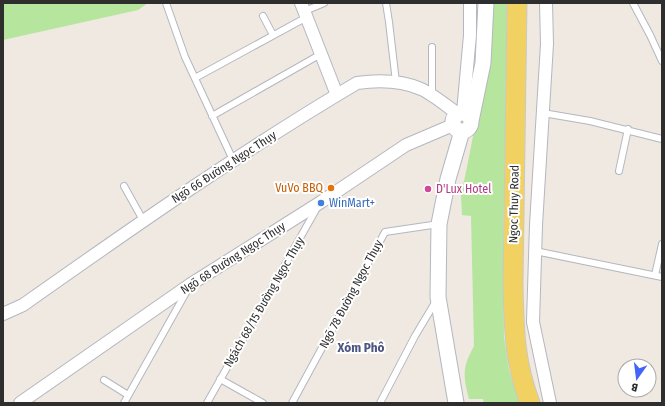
<svg xmlns="http://www.w3.org/2000/svg" width="665" height="406" viewBox="0 0 665 406" font-family="'Fira Sans Condensed',sans-serif">
<rect width="100%" height="100%" fill="#efe9e1"/>
<!-- green -->
<path fill="#b6e59e" d="M3,3H148L138,10L3,40Z
M490,3H507L503,265L504,337L509,370L519,403H484L483,399H469C463,376 462,368 474,346L471,216L462,215L461,196L470,152L480,99Z"/>
<g fill="none" stroke-linecap="round" stroke-linejoin="round">
<defs>
<path id="service" d="M166,3L185,57L233,160
M386,3L389,22L396,82
M633,3L650,35L662,61
M305,11L324,3
M263,16L273,35
M195,78L307,17
M432,95V47
M543,113L590,121L662,139
M212,116L321,54
M619,171L628,129
M124,186L143,220
M535,251L662,277
M655,275L662,244
M220,379L263,403
M104,380L128,395
M124,403L188,289
M207,403L318,206
M292,403L385,232L439,224
M380,403L415,336L436,301"/>
<path id="minor" d="M301,3L337,95
M546,3L547,44L536,225L533,322L550,403
M463,112L470,35V3
M3,314L23,305C132,228 242,151 357,83C379,80 400,80 421,89C431,93 448,107 458,114
M20,403L191,284L321,202L406,145L453,125"/>
<path id="tertiary" d="M453 122a9 9 0 1 1 18 0a9 9 0 1 1-18 0Z
M471,121L483,63L486,3
M456,403L438,297L439,224L448,179L462,131"/>
<path id="primary" d="M517,3L513,283C514,327 514,361 530,403"/>
</defs>
<!-- service casing -->
<use href="#service" stroke="#b4b7c1" stroke-width="8"/>
<!-- minor casing -->
<use href="#minor" stroke="#b4b7c1" stroke-width="14"/>
<!-- tertiary casing -->
<use href="#tertiary" stroke="#b4b7c1" stroke-width="17"/>
<!-- primary casing -->
<use href="#primary" stroke="#c9c9c9" stroke-width="21"/>
<!-- service -->
<use href="#service" stroke="#fff" stroke-width="6"/>
<!-- minor -->
<use href="#minor" stroke="#fff" stroke-width="12"/>
<!-- tertiary -->
<use href="#tertiary" stroke="#fff" stroke-width="15"/>
<!-- primary -->
<use href="#primary" stroke="#f2d163" stroke-width="19"/>
</g>
<!-- markers -->
<circle fill="#e8710a" stroke="#fff" stroke-width="1.5" cx="331" cy="188" r="4"/>
<circle fill="#d1479c" stroke="#fff" stroke-width="1.5" cx="428" cy="189" r="4"/>
<circle fill="#3f7fe0" stroke="#fff" stroke-width="1.5" cx="321" cy="203" r="4"/>
<g text-anchor="middle" stroke-width="4" stroke-linejoin="round" paint-order="stroke">
<!-- street labels -->
<g font-size="12" fill="#2e2e2e" stroke="#fff">
<text transform="translate(224 167) rotate(-33)" y="4">Ngõ 66 Đường Ngọc Thụy</text>
<text transform="translate(514 204) rotate(-89)" y="4">Ngoc Thuy Road</text>
<text transform="translate(233 258) rotate(-33)" y="4">Ngõ 68 Đường Ngọc Thụy</text>
<text transform="translate(351 294) rotate(-62)" y="4">Ngõ 78 Đường Ngọc Thụy</text>
<text transform="translate(264 302) rotate(-60)" y="4">Ngách 68/15 Đường Ngọc Thụy</text>
</g>
<!-- food labels -->
<g font-size="12" fill="#c56008" stroke="#fff" text-anchor="end">
<text x="323" y="192">VuVo BBQ</text>
</g>
<!-- hotel labels -->
<g font-size="12" fill="#b23c85" stroke="#fff" text-anchor="start">
<text x="436" y="193">D'Lux Hotel</text>
</g>
<!-- shop labels -->
<g font-size="12" fill="#366cbe" stroke="#fff" text-anchor="start">
<text x="329" y="207">WinMart+</text>
</g>
<!-- neighbourhood labels -->
<g font-size="13" font-weight="bold" fill="#4d5680" stroke="#fff">
<text x="361" y="352">Xóm Phô</text>
</g>
</g>
<!-- border -->
<rect width="665" height="406" fill="none" stroke="#2e2e2e" stroke-width="8"/>
<!-- north arrow -->
<g transform="translate(637 378) rotate(194)"><circle r="19" fill="#ffffff" stroke="#ababab"/>
<path d="M0-3L7 15L0 10L-7 15Z" fill="#4264fb"/>
<text y="-6" font-size="11" font-weight="bold" text-anchor="middle" fill="#2e2e2e">B</text>
</g>
</svg>
